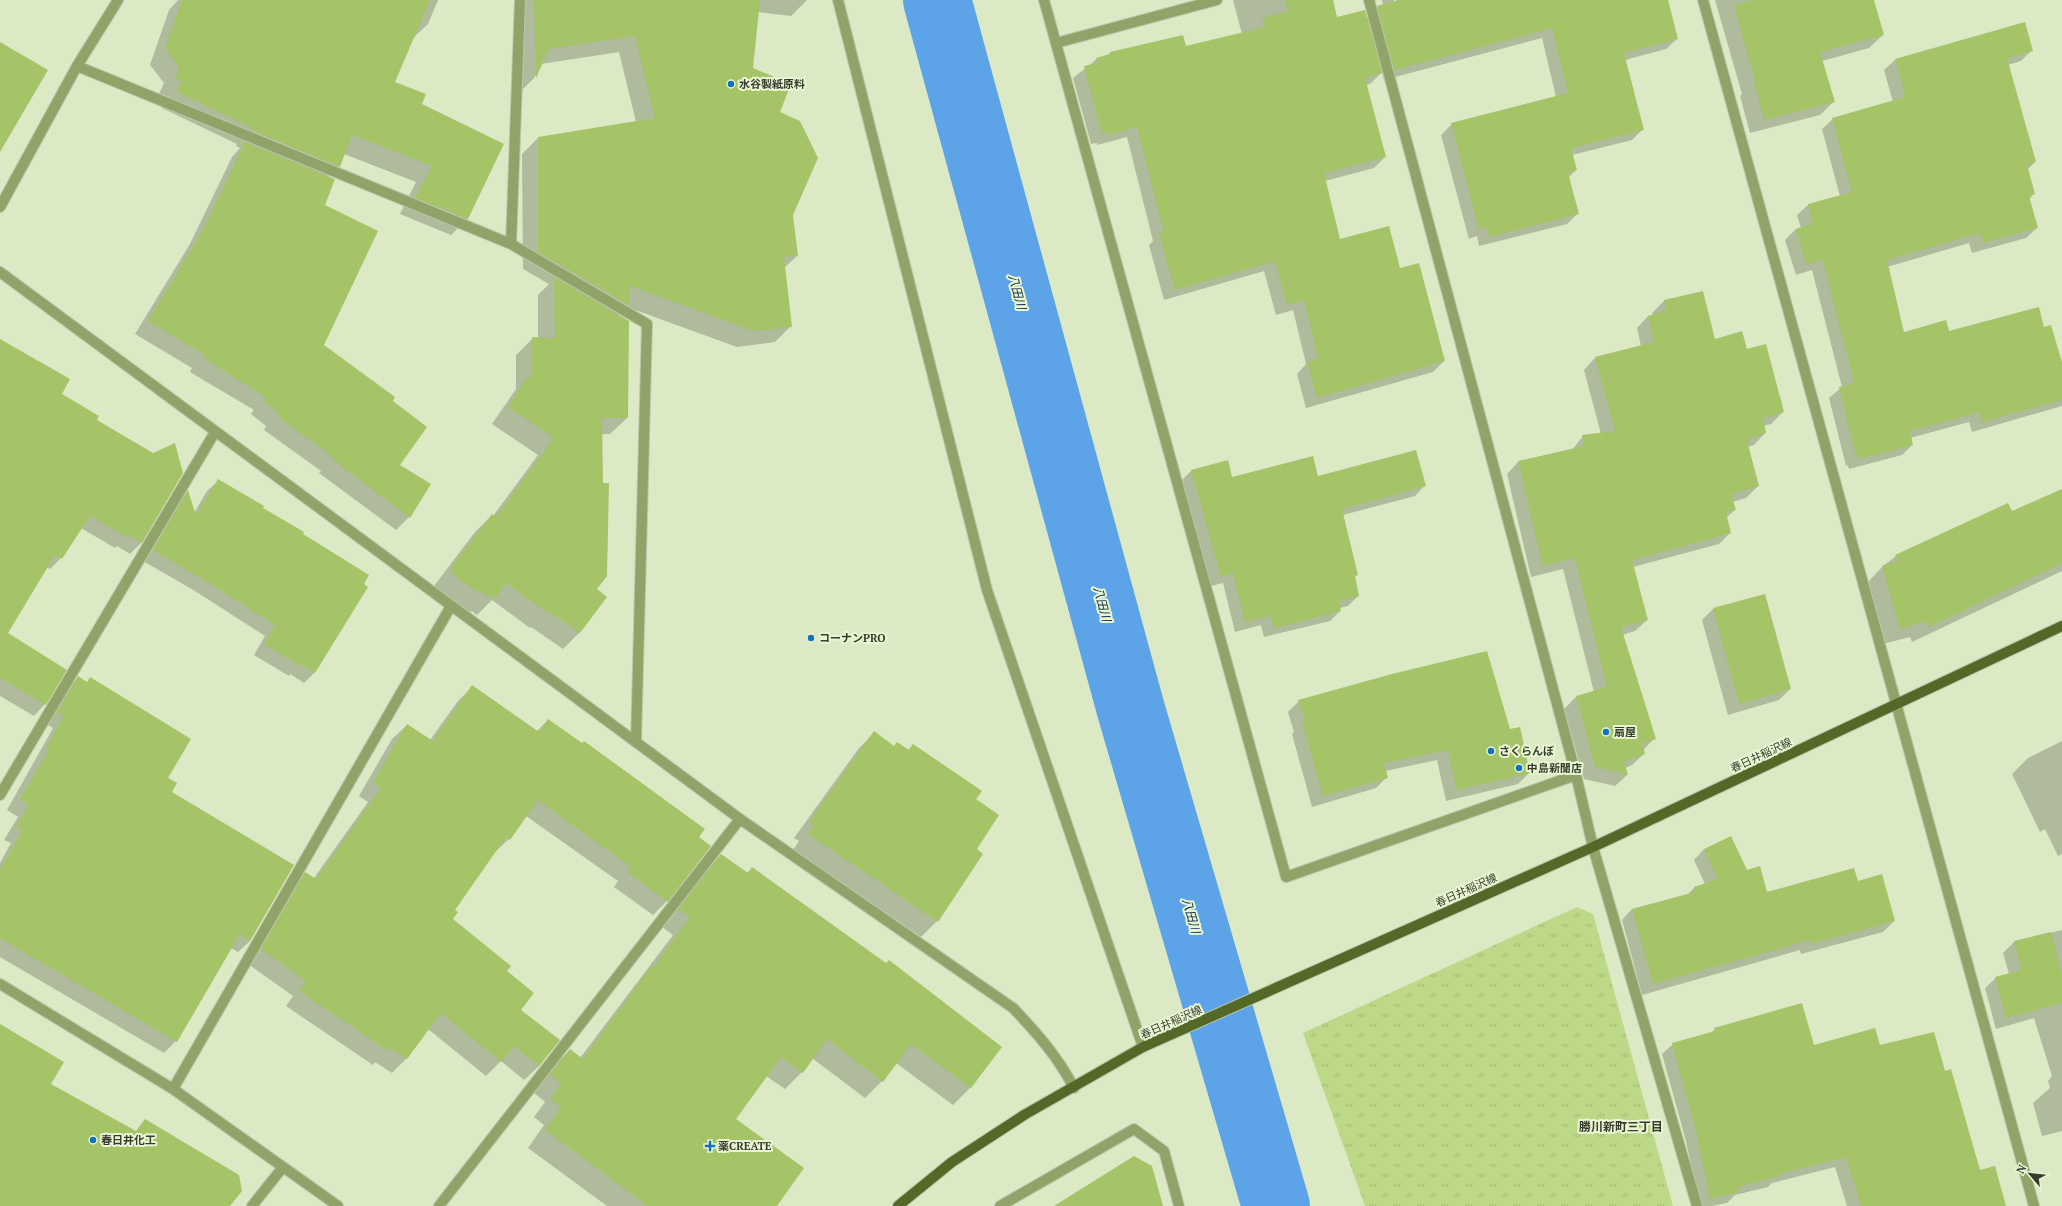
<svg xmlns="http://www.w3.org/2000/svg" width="2062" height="1206" viewBox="0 0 2062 1206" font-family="'PT Serif','Noto Sans JP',serif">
<defs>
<pattern id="grass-tufts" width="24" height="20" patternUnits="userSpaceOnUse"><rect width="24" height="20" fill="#bdd987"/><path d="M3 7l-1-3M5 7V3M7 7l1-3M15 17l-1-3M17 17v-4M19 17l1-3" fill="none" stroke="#a3bb75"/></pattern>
</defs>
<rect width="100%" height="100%" fill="#dce9c5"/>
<!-- grass -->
<path fill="url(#grass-tufts)" d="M1577,907L1593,914L1673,1206H1365L1303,1033Z"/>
<!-- shadow -->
<path fill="#0003" d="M178,0H438L428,24L413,38L394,82L420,105L503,144L467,219L451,235L400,214L416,182L344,154L339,166L328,177L324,206L323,346L391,401L398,465L409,517L396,530L319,473L321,471L264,430L266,426L251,414L254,410L190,372L192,368L135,334L190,244L232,157L240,148L236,146L237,144L162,108L166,96L159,94L164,83L150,65L169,10Z
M518,0H807L791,16L758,12L752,68L778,112L797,256L784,268L791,326L775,342L737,347L627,307L618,316L627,418L610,434H602L595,589L580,632L563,649L531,627L530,628L492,600L477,615L472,611L470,613L463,607L462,609L436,591L438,589L434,586L475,532L492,515L493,516L538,455L492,424L516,389V355L533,338H538V295L549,284L523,269L522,154L538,138L636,122L619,52L541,64L535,77L520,92Z
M1233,0H1332L1337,19H1366L1378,7L1383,6L1382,0H1394L1395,6H1397L1396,0H1667L1677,39L1666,49L1625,60L1643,129L1632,140L1572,155L1576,170L1568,178L1578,213L1567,224L1479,246L1477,236L1469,239L1441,135L1452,124L1556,97L1542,38L1384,80L1382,72L1370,84L1366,85L1385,157L1374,168L1325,181L1339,241L1400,269L1444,361L1433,372L1306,408L1297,374L1306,364L1293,310L1276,315L1264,271L1164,300L1149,245L1153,241L1127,137L1097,145V143L1091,144L1073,78L1097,59L1108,56L1110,53L1185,47L1242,34Z
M1715,0H1873L1883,35L1869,48L1822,61L1834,101L1820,115L1750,133L1740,96L1742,94Z
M2024,24L2032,50L2021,61L2008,65L2035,162L2028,169L2034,194L2029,199L2037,228L2026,238L1972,253L1969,243L1887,267L1903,333L2043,328L2062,365V406L1972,432L1969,422L1910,438L1912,445L1902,455L1849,469L1848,465L1846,466L1829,398L1842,387L1812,270L1796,275L1785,240L1796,229L1801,228L1797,215L1808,205L1840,196L1822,129L1833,119L1893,102L1884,70L1895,60Z
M1702,292L1714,340L1747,350L1783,412L1771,424L1763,426L1765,433L1754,445L1747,447L1758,486L1746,498L1732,502L1735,510L1726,518L1730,533L1719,544L1633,567L1647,620L1635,631L1622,635L1655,738L1643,750L1644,754L1632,765L1625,768L1627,775L1615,786L1584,779L1564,709L1576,697L1594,692L1563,569L1531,577L1507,474L1518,462L1572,450L1583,436L1601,434L1584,370L1595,358L1641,346L1637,328L1648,316L1653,315L1652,313L1664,301Z
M0,349L95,420L182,473L141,543L130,554L117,546L115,548L81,528L61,558L50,569L47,567L6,634L65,670L45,704L34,716L0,696Z
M1192,470L1231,478H1317L1425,485L1415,496L1343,515L1357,574L1354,577L1358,596L1348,606L1340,608V611L1330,621L1264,637L1261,625L1235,632L1223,583L1211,586L1181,481Z
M218,481L301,534L315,672L304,683L290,674L289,676L254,655L265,636L195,591L143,561L178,501L188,492L194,513L207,491Z
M2062,491V571L1912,642L1910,637L1883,644L1867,583L1883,566L1896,556L2012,513Z
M1765,595L1790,689L1779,700L1728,715L1702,620L1713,609Z
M78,678L167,778L171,792L250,941L238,952L231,948L176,1041L164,1053L0,957V863L11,843L4,840L18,817L7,810L53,728L46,724L66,689Z
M472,687L537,731L548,720L697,838L667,901L653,915L614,887L618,881L526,816L509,839L494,853L454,910L452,919L505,971L520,1010L558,1041L539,1066L524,1080L501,1061L486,1076L428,1029L406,1059L392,1073L375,1062L373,1065L286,1006L293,996L248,964L291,888L306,873L314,878L368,802L359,796L392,739L407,725L430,740L458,701Z
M1299,701L1529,773L1518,784L1446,801L1437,760L1385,771L1387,777L1376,788L1312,807L1292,734L1294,732L1288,712Z
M874,733L894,747L908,750L913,745L975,799L976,849L982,854L937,921L921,937L793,850L799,841L794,838L859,748Z
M2062,741V854L2058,856L2045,829L2040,832L2012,774L2028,758Z
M1704,849L1746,872L1766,893L1857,882L1894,921L1883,932L1801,954L1800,950L1642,995L1622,920L1632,909L1687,895L1694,888L1705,884L1694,860Z
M721,855L747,873L752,868L1000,1047L970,1088L953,1105L896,1063L882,1081L865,1098L812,1058L802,1072L785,1089L766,1076L734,1120L776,1206H607L528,1148L544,1125L534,1117L545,1102L533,1092L552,1067L570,1050L580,1058L673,935L662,927L704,872Z
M2062,930V1131L2042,1136L2033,1103L2050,1088L2048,1081L2052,1076L2034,1018L1996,1029L1985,988L1996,978L2009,974L2003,953L2014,942Z
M1715,1029L1813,1046L1879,1047L1944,1072L1979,1171L2005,1206H1847L1835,1167L1772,1183L1768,1187L1735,1195L1727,1203L1712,1206H1699L1686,1141L1662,1054L1673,1044L1710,1034Z"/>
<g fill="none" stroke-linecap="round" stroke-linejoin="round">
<!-- river -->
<path stroke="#5da3e7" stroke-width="68" d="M937,0L1131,710L1276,1206"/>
</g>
<!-- building -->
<path fill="#a5c367" d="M182,0H430L395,82L426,94L422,104L504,144L468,219L415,198L432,166L352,135L340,167L251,130L252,128L177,92L181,80L175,78L179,67L165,48Z
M534,0H760L753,68L791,84L780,112L800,121L818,158L793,215L798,256L784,257L792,327L754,331L630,286V306L538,252V137L655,118L635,36L549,49L536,78Z
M1285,0H1333L1337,17L1365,10L1382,73L1365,78L1386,157L1324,173L1340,239L1389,226L1400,268L1419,263L1445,361L1317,398L1307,362L1318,359L1304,300L1287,305L1275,261L1175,290L1159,233L1164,232L1137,127L1108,135L1107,132L1102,134L1084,66L1098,63L1096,58L1110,54V52L1183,35L1186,46L1265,27L1262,18L1288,11Z
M1399,0H1668L1678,39L1624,53L1644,130L1571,148L1577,170L1568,173L1579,214L1489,237L1487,227L1479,229L1451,123L1568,93L1552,28L1394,70L1377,6Z
M1753,0H1874L1884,35L1820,52L1835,102L1764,120L1754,81H1755L1734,5Z
M2025,22L2033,51L2007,58L2036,162L2027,165L2035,194L2029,196L2038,228L1982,243L1980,233L1887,260L1904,332L1946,320L1949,331L2039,307L2044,327L2051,325L2062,362V400L1982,422L1979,412L1910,431L1913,445L1860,459L1859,455L1856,456L1839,387L1854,383L1823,260L1806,265L1796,229L1812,224L1808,204L1852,192L1832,118L1905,97L1895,59Z
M0,42L48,70L0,152Z
M245,142L335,179L325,205L378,231L324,345L395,397L393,401L427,427L400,465L431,484L410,518L332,459L333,457L277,416L279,413L263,401L266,397L203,358L205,355L148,321L203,230Z
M554,277L629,321L628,418H602L603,483H609L607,576L597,589L607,597L580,633L548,611L547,612L506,583L495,599L489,595L488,597L480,591L479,593L452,574L454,572L450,569L492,514L496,517L554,438L508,407L527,377H532V337L555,338Z
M1703,291L1715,339L1742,331L1747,349L1766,344L1784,412L1763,418L1766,433L1749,439V441H1747L1759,486L1731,494L1736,510L1726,512L1731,533L1632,560L1648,620L1621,627L1656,739L1642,743L1645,754L1624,761L1628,775L1595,767L1576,696L1607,687L1575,558L1543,566L1518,461L1584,446L1582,435L1615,431L1595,357L1654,342L1648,316L1666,311L1664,300Z
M0,339L70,379L62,394L99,416L97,420L153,453L175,443L183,473L142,543L128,535L127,537L90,516L62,559L55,555L8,633L67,670L46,705L0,678Z
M1416,450L1426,486L1342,509L1358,575L1355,576L1359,596L1339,601L1341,611L1274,628L1271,616L1245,622L1233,573L1221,577L1191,470L1228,460L1232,477L1313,456L1318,476Z
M218,479L264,506L263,508L304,532L303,534L369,575L364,584L368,587L315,673L301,664L300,666L264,644L275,625L206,581L153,550L188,490L196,516Z
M2062,489V563L1929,627L1926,621L1900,629L1882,566L1898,561L1895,555L2008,503L2012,511Z
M1765,594L1791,689L1739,704L1713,608Z
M1487,651L1510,729L1520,727L1530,773L1457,790L1448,750L1384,763L1388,778L1323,796L1302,722L1305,721L1298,700L1392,674Z
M78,676L87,682L90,677L191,739L168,778L177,783L172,792L294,865L250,941L240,934L177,1042L0,938V870L22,831L16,827L29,804L20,799L49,750L46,748L64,716L57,712Z
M472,685L539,732L548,719L582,743L584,741L705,829L699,837L711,846L668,902L627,872L631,867L538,800L510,840L506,837L455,910L458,912L453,919L511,966L507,971L534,993L521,1010L560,1040L539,1066L514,1046L501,1062L441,1013L407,1059L390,1048L388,1051L299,991L306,981L261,949L305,872L316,879L381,788L373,782L407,724L433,741Z
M874,731L894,746L897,742L909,750L913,744L982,791L976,799L999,815L977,849L983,854L938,922L808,834L814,825L809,822Z
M1731,836L1747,870L1760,866L1767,892L1854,868L1858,881L1882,874L1895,921L1811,944L1810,940L1653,984L1632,909L1695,892L1694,887L1718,879L1704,849Z
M721,854L748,873L752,867L886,963L889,960L1002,1047L971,1088L911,1044L883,1082L827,1039L803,1073L781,1057L736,1119L804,1168L777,1206H648L545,1130L561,1107L550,1099L561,1084L550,1074L570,1049L583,1059L652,965L654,967L690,917L678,909Z
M2051,932L2062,975V1003L2006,1018L1995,977L2021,970L2014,941Z
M1802,1003L1814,1045L1875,1028L1880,1045L1934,1032L1945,1071L1951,1069L1980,1170L1995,1166L2006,1206H1861L1846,1157L1779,1174L1780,1176L1738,1187L1739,1192L1710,1199L1696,1131L1672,1043L1715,1031L1714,1028Z
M0,1024L64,1062L51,1084L136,1131L145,1119L239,1175L242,1191L230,1206H0Z
M1134,1156L1152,1166L1163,1206H1054Z"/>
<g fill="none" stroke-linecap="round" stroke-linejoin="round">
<defs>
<path id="minor" d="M520,0L511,244L647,324L636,742
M838,0L987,590L1143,1047
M1044,0L1286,877L1576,775
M1369,0L1576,775L1593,847L1697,1206
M1703,0L2034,1206
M1056,43L1217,0
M77,66L511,244
M0,207L77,66L118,0
M0,272L740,819L1013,1008C1037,1033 1058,1057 1074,1088
M0,795L215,432
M0,984L173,1089L338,1206
M173,1089L451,606
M252,1206L283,1167
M439,1206L740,819
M1000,1206L1134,1129L1164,1151L1179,1206"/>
<path id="major" d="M898,1206L952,1162L1024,1115L1143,1047L1593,847L2062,626"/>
</defs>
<!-- minor casing -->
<use href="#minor" stroke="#bbc6a7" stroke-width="12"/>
<!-- major casing -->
<use href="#major" stroke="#bbc6a7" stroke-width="12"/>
<!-- minor -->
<use href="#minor" stroke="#90a46a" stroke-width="10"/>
<!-- major -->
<use href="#major" stroke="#546827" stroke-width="10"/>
</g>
<!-- markers -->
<g fill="#1372bf" stroke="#e9f6d2" stroke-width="1.5">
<circle cx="731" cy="84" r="4"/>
<circle cx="811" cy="638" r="4"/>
<circle cx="1606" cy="732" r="4"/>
<circle cx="1491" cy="751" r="4"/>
<circle cx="1519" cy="768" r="4"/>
<circle cx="93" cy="1140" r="4"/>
<path d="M708 1140h4v4h4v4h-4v4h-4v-4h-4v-4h4z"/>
</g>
<g text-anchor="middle" stroke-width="4" stroke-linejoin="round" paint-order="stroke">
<!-- poi labels -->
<g font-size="11" font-weight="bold" fill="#373c2e" stroke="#e9f6d2" text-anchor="start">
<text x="739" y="88">水谷製紙原料</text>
<text x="819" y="642">コーナンPRO</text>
<text x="1614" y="736">扇屋</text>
<text x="1499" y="755">さくらんぼ</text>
<text x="1527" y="772">中島新聞店</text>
<text x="101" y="1144">春日井化工</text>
<text x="718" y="1150">薬CREATE</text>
</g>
<!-- street labels -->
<g font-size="11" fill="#373c2e" stroke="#e9f6d2">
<text transform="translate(1761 755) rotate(-25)" y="4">春日井稲沢線</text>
<text transform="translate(1466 890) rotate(-24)" y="4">春日井稲沢線</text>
<text transform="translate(1171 1022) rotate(-24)" y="4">春日井稲沢線</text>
</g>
<!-- water labels -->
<g font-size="12" font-style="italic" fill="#0f2c48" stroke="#e9f6d2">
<text transform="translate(1017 292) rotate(75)" y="4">八田川</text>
<text transform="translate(1102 604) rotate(75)" y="4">八田川</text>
<text transform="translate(1191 916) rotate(74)" y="4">八田川</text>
</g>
<!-- neighbourhood labels -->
<g font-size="12" font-weight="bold" fill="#373c2e" stroke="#e9f6d2">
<text x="1621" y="1131">勝川新町三丁目</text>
</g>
</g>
<!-- north arrow -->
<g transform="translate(2030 1174) rotate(298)" stroke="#e9f6d2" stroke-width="3" paint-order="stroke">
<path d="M0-3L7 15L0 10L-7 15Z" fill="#373c2e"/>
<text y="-6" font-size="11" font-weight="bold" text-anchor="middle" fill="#373c2e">N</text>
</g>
</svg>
